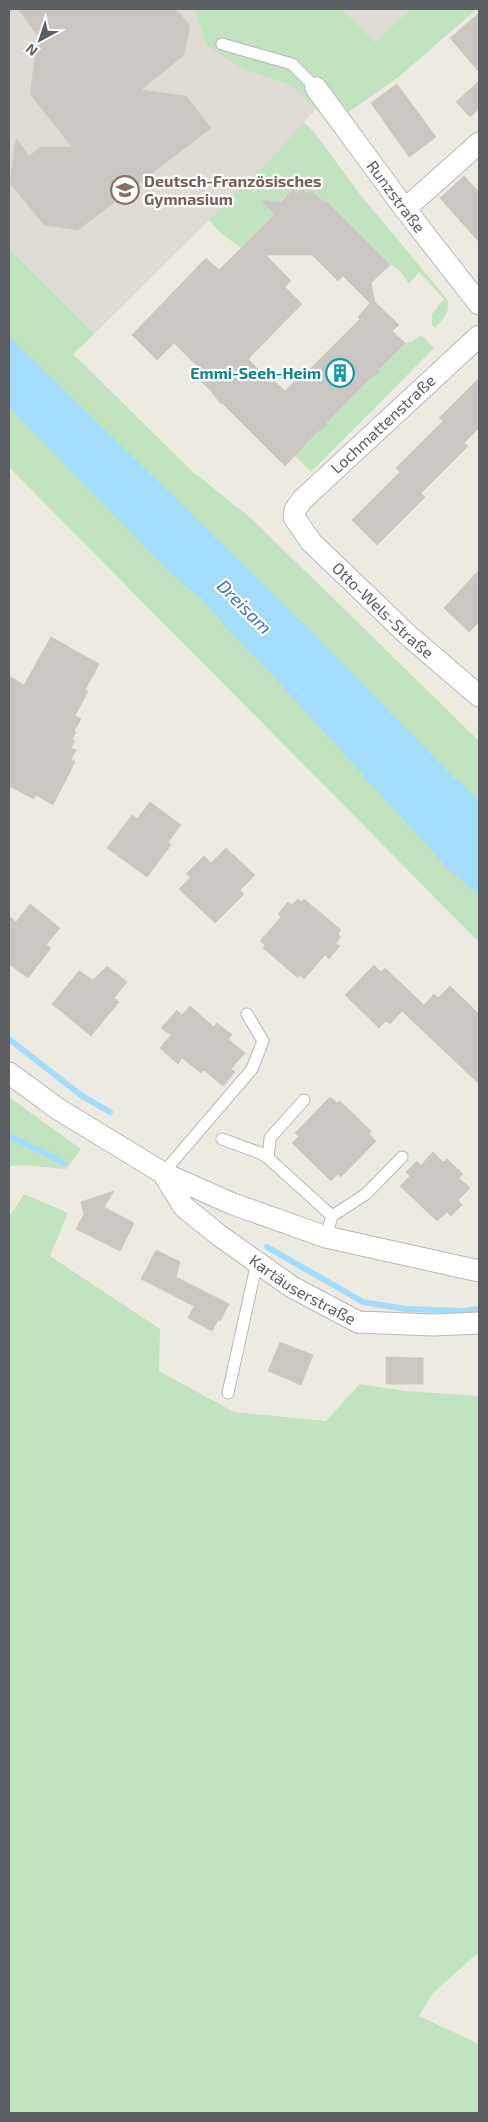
<svg xmlns="http://www.w3.org/2000/svg" width="488" height="2122" viewBox="0 0 488 2122" font-family="'Exo 2',sans-serif">
<rect width="100%" height="100%" fill="#edeae2"/>
<!-- education -->
<path fill="#e0dbd4" d="M9,9H195L206,45L241,68L292,86L316,109L271,159L94,334L9,248Z
M342,9H411L375,42Z"/>
<!-- green -->
<path fill="#c2e3c0" d="M195,9H342L375,42L411,9H477L400,76L330,125L316,109L292,86L241,68L206,45Z
M304,122L314,132L359,193L447,299C451,312 444,318 435,328L432,325V314L444,299L419,272L409,284L400,271L388,263L327,202L325,203L311,190L307,194L302,190L298,194L293,189L271,210L275,214L241,248L222,234L209,220L271,159Z
M9,248L94,334L73,354L192,471L252,519L479,741V942L9,467Z
M421,335L434,348L311,472L294,455L317,432L328,426L326,423L367,381L380,372L378,370L405,343L413,341Z
M9,1097L81,1149L66,1169L22,1165L9,1166Z
M24,1194L68,1213L50,1256L160,1329L159,1371L234,1412L326,1421L360,1384L405,1391L479,1396V1952L433,1993L419,2016L479,2044V2113H9V1217Z"/>
<!-- water -->
<path fill="#a4dcfb" d="M9,336L315,635L451,775L479,800V895L450,871L275,678L236,639L206,603L170,573L9,407Z"/>
<g fill="none" stroke-linecap="round" stroke-linejoin="round">
<!-- stream -->
<path stroke="#a4dcfb" stroke-width="6" d="M9,1039L82,1096L110,1112
M9,1136L65,1163
M267,1247L363,1302L406,1309L464,1311L479,1309"/>
</g>
<!-- building -->
<path fill="#cac7c2" stroke="#d1cbc1" fill-rule="evenodd" d="M18,9H176L190,26L184,55L141,90L186,96L211,128L78,230L44,225L10,183L16,138L29,156L41,147H72L30,94L38,36Z
M479,13V72L450,38Z
M479,81V109L470,117L456,102Z
M397,84L436,137L409,157L371,103Z
M464,176L479,192V242L440,198Z
M293,189L298,194L302,189L307,194L311,190L325,203L327,202L390,265L371,283L375,302L399,325L392,331L405,343L378,370L380,372L367,381L326,423L328,426L317,432L285,466L222,403H220L211,391L193,374L199,368L174,343L157,360L132,335L206,258L219,270L275,214L261,201L281,202ZM266,255H312L338,281L343,276L370,303L358,317L360,319L308,371L306,369L285,391L274,381L272,383L248,359L302,304L285,287L291,281Z
M479,378V428L464,443L468,446L421,493L425,497L377,545L352,520L400,472L396,468L443,421L439,418Z
M479,570V622L469,632L444,608Z
M51,637L99,664L85,690L88,691L75,716L81,719L74,731L76,732L72,739L75,741L71,748L76,750L71,759L75,762L53,805L36,795L34,799L9,786V676L24,685Z
M150,802L181,825L168,842L171,845L147,877L107,848L132,815L137,819Z
M226,848L255,875L240,890L244,894L215,923L179,889L191,877L186,874L204,856L211,863Z
M298,899L301,902L304,899L341,930L338,934L341,937L336,943L340,946L329,959L325,955L304,979L300,975L298,978L263,948L265,945L260,941L281,917L278,914L288,902L292,905Z
M30,904L60,928L46,945L51,948L28,978L9,964V916L16,922Z
M374,965L381,972L385,968L424,1005L434,994L438,998L450,986L479,1014V1084L402,1011L390,1024L386,1021L379,1028L345,995Z
M107,966L127,982L114,998L119,1002L91,1036L52,1004L79,971L93,980Z
M190,1006L214,1027L217,1023L232,1035L228,1039L245,1053L231,1069L235,1072L223,1086L204,1070L201,1073L182,1058L178,1064L160,1048L171,1035L161,1028L177,1010L182,1015Z
M330,1097L337,1103L340,1101L371,1131L369,1134L376,1141L341,1177L338,1174L331,1181L292,1143L299,1136L295,1133Z
M433,1152L443,1162L447,1159L463,1174L459,1178L470,1188L458,1200L462,1205L451,1216L447,1212L437,1221L400,1186L410,1176L406,1172L417,1161L421,1165Z
M114,1191L104,1207L134,1223L120,1251L76,1229L84,1214L81,1202Z
M156,1250L180,1262L176,1277L229,1304L220,1321L218,1320L212,1331L188,1318L194,1306L141,1279Z
M280,1342L313,1355L301,1385L268,1371Z
M386,1357L423,1358V1384H386Z"/>
<g fill="none" stroke-linecap="round" stroke-linejoin="round">
<defs>
<path id="service" d="M222,44L292,64L316,88
M222,1139L260,1153L268,1158L332,1216
M268,1158L270,1138L304,1100
M163,1173L252,1069L263,1041L247,1014
M326,1237L332,1216L366,1194L402,1157
M228,1393L257,1262"/>
<g id="minor">
<path id="s1" d="M316,88L405,209L479,304"/>
<path d="M405,209L479,143"/>
<path id="s2" d="M479,336L302,500L295,510L294,517L311,542L409,636L479,696"/>
<path d="M9,1073L58,1109L163,1173L233,1204L326,1237L479,1271"/>
<path id="s3" d="M163,1173L184,1207L220,1236L292,1287L358,1322L433,1325L479,1323"/>
</g>
</defs>
<!-- service casing -->
<use href="#service" stroke="#b5b8bc" stroke-width="13"/>
<!-- minor casing -->
<use href="#minor" stroke="#b5b8bc" stroke-width="23"/>
<!-- service -->
<use href="#service" stroke="#fff" stroke-width="11"/>
<!-- minor -->
<use href="#minor" stroke="#fff" stroke-width="21"/>
</g>
<!-- icons -->
<defs>
<symbol id="school-ring" viewBox="-11 -11 22 22"><circle r="9.5" fill="#fff" stroke="#8d6e63" stroke-width="1.5"/><path d="M0-5L7-2L0 1L-7-2ZM-4 1L0 2.5L4 1V4Q0 6-4 4Z" fill="#8d6e63"/></symbol>
<symbol id="building-ring" viewBox="-11 -11 22 22"><circle r="9.5" fill="#fff" stroke="#0f9aa8" stroke-width="1.5"/><path d="M-4-6H4V6H1V3H-1V6H-4ZM-2.5-4.3h1.7v1.8h-1.7ZM.8-4.3h1.7v1.8H.8ZM-2.5-1h1.7V.8h-1.7ZM.8-1h1.7V.8H.8Z" fill="#0f9aa8"/></symbol>
</defs>
<g fill-rule="evenodd">
<use href="#school-ring" x="109" y="174" width="32" height="32"/>
<use href="#building-ring" x="324" y="357" width="32" height="32"/>
</g>
<g text-anchor="middle" stroke-width="4.5" stroke-linejoin="round" paint-order="stroke">
<!-- education labels -->
<g font-size="16" font-weight="bold" fill="#785e54" stroke="#fff" text-anchor="start">
<text x="144" y="187">Deutsch-Französisches<tspan x="144" dy="18">Gymnasium</tspan></text>
</g>
<!-- street labels -->
<g font-size="16" fill="#5b5f62" stroke="#fff">
<text dy="6" stroke="none"><textPath href="#s1" startOffset="135">Runzstraße</textPath></text>
<text transform="translate(383 424) rotate(-43)" y="6">Lochmattenstraße</text>
<text dy="6" stroke="none"><textPath href="#s2" startOffset="390">Otto-Wels-Straße</textPath></text>
<text dy="6" stroke="none"><textPath href="#s3" startOffset="185">Kartäuserstraße</textPath></text>
</g>
<!-- culture labels -->
<g font-size="16" font-weight="bold" fill="#0d838f" stroke="#fff" text-anchor="end">
<text x="321" y="379">Emmi-Seeh-Heim</text>
</g>
<!-- water labels -->
<g font-size="18" font-style="italic" fill="#4078a3" stroke="#fff">
<text transform="translate(244 607) rotate(45)" y="6">Dreisam</text>
</g>
</g>
<!-- border -->
<rect width="488" height="2122" fill="none" stroke="#5b5f62" stroke-width="20"/>
<!-- north arrow -->
<g transform="translate(40 40) rotate(220)" stroke="#ffffff" stroke-width="4" paint-order="stroke">
<path d="M0-4L9 19L0 12L-9 19Z" fill="#5b5f62"/>
<text y="-8" font-size="14" font-weight="bold" text-anchor="middle" fill="#5b5f62">N</text>
</g>
</svg>
